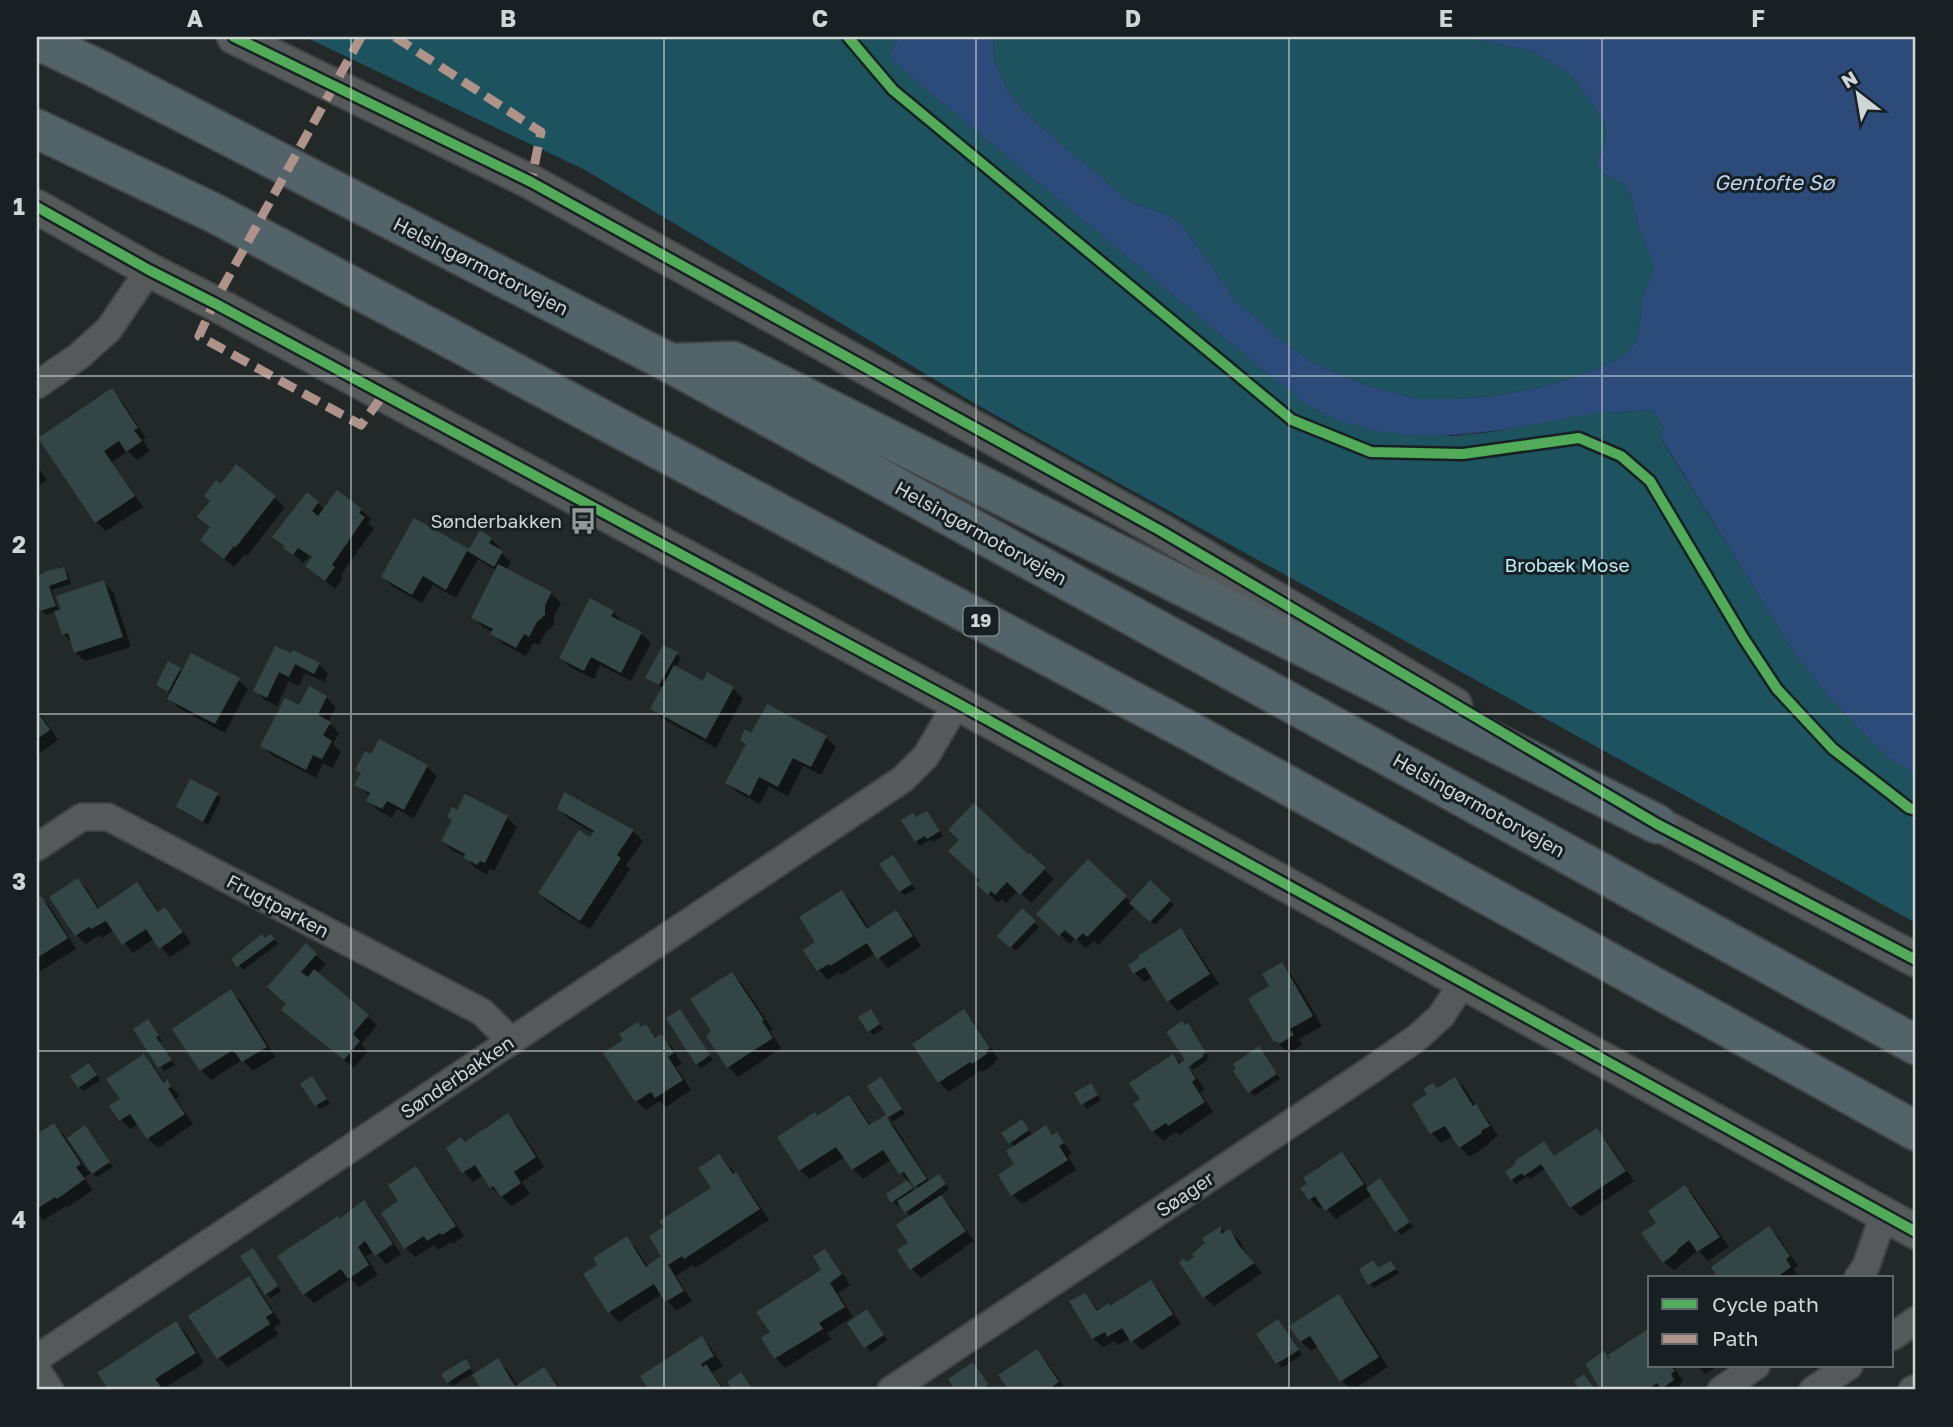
<svg xmlns="http://www.w3.org/2000/svg" width="1953" height="1427" viewBox="0 0 1953 1427" font-family="'Golos Text',sans-serif">
<rect width="100%" height="100%" fill="#232829"/>
<!-- green -->
<path fill="#1d525f" d="M305,37H899L889,57L908,74L1261,368L1303,401L1320,412L1366,428L1453,436L1491,432L1604,410L1606,413L1653,410L1664,428L1660,437L1793,651L1826,693L1858,728L1889,758L1916,774V923L979,406L585,170Z
M993,37H1466L1535,52L1573,77L1603,120L1606,130L1605,143L1598,160L1603,174L1625,185L1630,191L1640,233L1654,264V271L1642,297L1639,333L1635,343L1623,356L1600,368L1546,386L1496,396L1456,399H1417L1365,385L1311,362L1274,334L1236,301L1184,228L1170,216L1129,201L1027,115L1007,90L994,59Z"/>
<!-- water -->
<path fill="#2c4b7a" d="M899,37H993L994,59L1007,90L1027,115L1129,201L1170,216L1184,228L1236,301L1274,334L1311,362L1365,385L1417,399H1456L1496,396L1546,386L1600,368L1623,356L1635,343L1639,333L1642,297L1654,271V264L1640,233L1630,191L1625,185L1603,174L1598,167V160L1605,143L1606,129L1603,120L1573,77L1535,52L1466,37H1916V774L1889,758L1858,728L1826,693L1793,651L1660,436L1664,428L1653,410L1606,413L1604,411C1511,428 1413,455 1323,413C1300,402 1281,384 1261,368L908,74L889,57Z"/>
<!-- shadow -->
<path fill="#0007" d="M111,391L121,400L146,438L143,440L150,451L137,460L128,451L112,462L143,507L106,531L96,522L40,439Z
M37,466L47,480L37,487Z
M237,467L285,507L247,556L245,554L234,567L212,549L211,528L222,486Z
M318,503L325,510H361L371,519L368,523L374,528L341,575L343,578L335,589L307,566L313,559L309,556L303,563L275,537Z
M491,539L501,549L499,551L511,562L506,570L551,593L561,603L554,616V625L546,632L539,645L533,643L526,656L502,643L493,632L483,627L473,617L497,571L478,559L456,598L433,585L422,603L392,586L383,577L468,550Z
M63,569L68,573L71,584L52,590L59,612L104,582L113,592L131,647L85,661L75,652L73,643L63,634L56,611L46,615L42,610L37,595V579L45,574Z
M591,600L613,612L623,622L622,623L641,633L651,643L631,681L600,665L594,679L570,667L561,658Z
M276,648L319,664L328,674L324,682L305,673L299,686L289,681L277,706L265,700L255,690Z
M676,654L681,658L675,668L704,683L733,689L743,698L716,748L662,718L652,709L663,688L647,677Z
M169,664L183,673L238,680L248,689L225,733L179,708L169,698L171,694L158,685Z
M326,697L336,707L328,722L339,733L333,744L341,752L332,768L323,763L316,778L272,755L262,745L300,707Z
M768,706L826,737L836,747L821,775L803,766L788,796L769,786L760,804L737,792L727,782Z
M37,709L58,740L37,755Z
M427,767L437,776L414,818L397,809L392,818L378,810L368,801L370,796L357,785L362,775L357,770Z
M216,794L221,799L208,825L182,811L178,807Z
M565,795L633,831L643,841L626,865L630,869L590,929L549,903L540,893L595,834L568,818L559,809Z
M466,797L507,818L517,827L494,871L490,869L487,874L475,868L466,857L452,850L443,841Z
M931,817L943,836L933,842L930,839L920,846L916,841Z
M1030,855L1054,879L1031,903L1018,890L1006,903L1001,899L998,903L979,884Z
M1088,861L1131,902L1150,882L1174,905L1155,925L1135,907L1098,945L1094,941L1086,948L1075,938L1070,944L1038,914Z
M897,862L915,889L905,895L900,891Z
M78,880L87,889L100,910L137,884L146,893L160,913L165,909L174,918L191,943L170,957L154,939L133,953L114,930L102,938L99,935L86,944L76,935Z
M842,892L852,902L870,930L896,913L906,922L921,946L888,968L875,953L841,975L839,972L828,980L819,970L806,950L817,943Z
M41,898L51,908L76,949L37,973V901Z
M1022,911L1039,927L1016,951L999,935Z
M1181,930L1190,940L1219,984L1178,1011L1168,1001L1153,977L1144,982L1135,973Z
M271,936L278,944L243,970L233,959Z
M306,946L326,964L317,974L377,1025L361,1045L368,1051L354,1068L293,1019L288,1004Z
M1281,965L1291,974L1322,1026L1299,1039L1302,1045L1289,1053L1275,1041L1272,987Z
M732,974L742,984L773,1030L770,1031L781,1048L738,1077L729,1067L708,1036L714,1032Z
M231,992L241,1001L275,1057L253,1071L242,1060L211,1080L201,1070Z
M680,1011L713,1060L701,1068L697,1064Z
M963,1011L973,1021L998,1059L994,1062L996,1063L983,1072L981,1070L949,1092L939,1082L914,1044Z
M875,1016L883,1029L873,1035L869,1031Z
M152,1026L162,1041L159,1042L175,1065L164,1071L135,1030Z
M646,1026L657,1039L661,1037L671,1046L682,1064L676,1067L691,1090L666,1107L660,1101L646,1110L636,1101L642,1029Z
M1185,1026L1192,1029L1209,1058L1206,1059L1207,1061L1193,1070L1168,1032Z
M1263,1053L1280,1079L1254,1096L1236,1071Z
M144,1056L153,1066L166,1084L167,1083L176,1092L179,1096L176,1099L193,1124L158,1148L148,1138L139,1124L130,1129L121,1120L122,1099Z
M1173,1056L1193,1073L1205,1089L1200,1092L1213,1112L1179,1135L1176,1132L1163,1141L1153,1131L1135,1104L1143,1100Z
M93,1069L100,1080L84,1091L79,1087Z
M881,1079L905,1114L892,1122L870,1086Z
M1455,1079L1465,1088L1475,1105L1485,1116L1498,1136L1489,1142L1490,1143L1470,1157L1460,1147L1453,1136L1441,1143L1432,1133L1429,1095Z
M316,1082L330,1104L320,1109L316,1105Z
M1095,1090L1101,1100L1087,1109L1076,1094Z
M849,1097L858,1106L871,1126L885,1117L895,1127L930,1182L943,1180L949,1189L940,1196L951,1207L974,1241L921,1278L912,1269L911,1217L901,1203L897,1206L893,1202L911,1186L915,1192L919,1189L912,1181H908L901,1173L892,1159L863,1179L853,1169L845,1157L810,1179L800,1170L818,1117Z
M507,1116L517,1125L544,1167L522,1182L530,1194L512,1206L491,1187L483,1175L473,1182L464,1172L448,1149L465,1144Z
M53,1125L63,1134L88,1172L91,1170L90,1132L113,1167L97,1177L92,1172L84,1178L93,1190L68,1207L66,1206L44,1220L37,1213V1136Z
M1026,1126L1033,1136L1046,1127L1054,1136L1057,1135L1072,1153L1068,1156L1076,1170L1022,1204L1013,1195L1017,1165L1015,1147L1010,1142Z
M1597,1130L1606,1140L1634,1181L1581,1216L1571,1207L1546,1168L1530,1179L1528,1176L1516,1184L1507,1172L1544,1143L1555,1158Z
M1342,1154L1352,1164L1368,1188L1384,1184L1413,1227L1401,1235L1372,1195L1336,1219L1324,1206L1320,1209L1310,1199L1303,1189Z
M719,1156L745,1184L769,1220L695,1268L693,1265L676,1276L692,1301L676,1311L662,1294L619,1322L609,1312L585,1274L599,1265L626,1238L636,1248L648,1267L664,1257L713,1188Z
M416,1169L425,1178L464,1236L453,1244L451,1242L438,1250L434,1245L415,1257L406,1248L383,1213L401,1202Z
M1685,1187L1694,1196L1729,1247L1708,1261L1698,1250L1674,1271L1664,1262L1658,1223Z
M363,1202L373,1212L401,1254L386,1264L374,1251L366,1257L378,1275L359,1287L350,1279L314,1303L304,1294L340,1221Z
M1220,1228L1226,1234L1230,1231L1240,1241L1247,1255L1262,1273L1214,1306L1204,1297L1187,1264L1197,1258Z
M1769,1229L1779,1238L1798,1266L1794,1269L1799,1277L1720,1278L1713,1268Z
M824,1251L834,1261L850,1285L838,1293L853,1317L827,1333L831,1339L785,1368L776,1358L763,1338L772,1333L823,1271Z
M257,1255L281,1291L271,1298L266,1294Z
M1391,1263L1399,1273L1374,1288L1370,1284L1379,1270Z
M249,1278L258,1288L281,1323L274,1328L279,1334L228,1367L218,1357Z
M1151,1282L1160,1291L1181,1324L1142,1350L1130,1338L1118,1345L1114,1341L1103,1347L1093,1338L1085,1295L1099,1311L1111,1308Z
M1338,1296L1348,1306L1388,1367L1352,1390L1342,1381L1318,1346L1311,1351L1301,1341Z
M867,1312L887,1340L870,1352L850,1323Z
M176,1323L186,1333L204,1363L163,1389L164,1390H111L100,1373Z
M1282,1325L1302,1355L1282,1368L1258,1334Z
M1648,1332L1650,1334V1366H1673L1683,1381L1679,1385L1683,1390H1603L1587,1364L1604,1354L1615,1364Z
M701,1338L711,1348L723,1366L712,1373L725,1390H651L643,1377Z
M1037,1352L1046,1361L1066,1390H1011L1001,1375Z
M497,1360L507,1370L518,1386L544,1369L554,1379L561,1390H484L473,1373L453,1386L449,1382L465,1361L475,1375Z
M1698,1366H1718L1705,1374Z
M977,1369L992,1390H957L950,1380Z"/>
<!-- building -->
<path fill="#334646" d="M112,388L138,428L134,430L142,441L126,452L119,441L104,451L135,496L95,523L38,438Z
M236,464L276,496L236,547L234,546L224,559L200,540L210,527L197,517L210,501L204,496L216,480L221,484Z
M337,490L362,509L359,513L365,517L332,565L335,567L325,581L305,566L312,557L298,548L293,555L283,548L285,546L272,537L307,492L319,502L312,511L318,516Z
M414,518L469,549L480,530L492,538L489,543L503,551L494,567L467,551L446,590L423,576L412,595L381,577Z
M498,564L552,592L545,605V615L537,622L529,637L524,634L516,648L490,634L493,629L471,618Z
M64,567L68,579L49,586L56,606L40,611L37,600V577L44,572Z
M104,580L123,637L74,653L68,633L62,635L54,611L61,610L56,596Z
M590,598L614,611L611,616L642,632L621,673L591,657L584,671L559,658Z
M663,645L678,652L659,685L645,678Z
M275,646L291,653L293,650L320,663L314,674L295,664L289,677L279,672L267,698L253,691Z
M191,653L240,678L215,724L167,699Z
M168,661L181,668L168,692L156,685Z
M674,665L703,681L707,672L734,687L706,739L650,709Z
M309,686L327,696L318,715L331,722L323,735L332,741L322,759L313,755L306,770L260,746L285,698L299,705Z
M767,704L827,736L811,767L793,758L778,787L759,777L750,796L725,783L746,744L740,740L745,729L751,733Z
M37,711L50,730L37,739Z
M379,739L428,765L404,810L387,801L382,809L366,801L370,793L354,785L361,773L355,770L365,751L371,754Z
M190,779L218,793L203,822L176,807Z
M564,792L634,830L617,855L621,858L580,921L538,893L579,830L590,837L594,831L557,809Z
M465,794L508,816L485,863L480,861L477,865L464,858L465,854L441,841L452,820L447,817L452,807L457,810Z
M974,803L1028,854L1030,853L1046,868L1020,895L1007,882L995,895L991,891L988,895L976,884L980,880L948,851L959,840L948,830Z
M927,811L940,831L927,839L925,836L915,842L901,820L913,813L916,817Z
M893,855L912,884L899,892L879,864Z
M1088,859L1127,896L1087,937L1083,933L1076,940L1065,930L1059,936L1036,914Z
M78,878L98,909L137,882L158,912L165,907L183,932L159,949L146,929L122,945L106,921L91,929L89,927L75,936L49,897Z
M1150,880L1171,900L1150,922L1129,903Z
M842,890L867,929L896,910L913,936L877,959L867,943L830,966L829,964L817,971L803,950L815,942L799,917Z
M41,896L68,938L37,958V899Z
M1022,908L1036,921L1010,948L997,936Z
M1181,928L1210,974L1167,1002L1145,967L1133,974L1128,965L1139,958L1138,956Z
M262,934L265,938L271,934L275,939L237,967L231,959Z
M306,943L317,954L301,972L308,977L314,969L369,1015L353,1034L360,1041L344,1060L281,1010L286,1004L267,987Z
M1282,962L1313,1016L1290,1029L1294,1035L1279,1044L1276,1041L1274,1042L1248,999L1269,986L1262,974Z
M732,972L764,1020L762,1021L773,1038L727,1068L706,1036L711,1031L690,999Z
M231,989L267,1047L242,1062L233,1050L200,1071L172,1029Z
M680,1009L710,1055L696,1065L666,1018Z
M871,1009L880,1024L868,1032L858,1017Z
M964,1009L990,1048L986,1051L988,1053L972,1064L970,1062L938,1083L912,1044Z
M148,1019L159,1036L156,1037L172,1060L158,1068L133,1029Z
M1182,1021L1185,1025L1188,1023L1206,1053L1203,1054L1204,1056L1188,1067L1196,1079L1192,1082L1205,1102L1168,1126L1166,1123L1152,1132L1133,1104L1140,1099L1129,1083L1173,1054L1179,1064L1185,1060L1166,1032Z
M638,1022L641,1027L646,1024L655,1038L661,1034L674,1053L668,1057L683,1080L655,1098L651,1092L635,1102L603,1053L623,1040L619,1034Z
M1259,1046L1277,1074L1248,1093L1233,1071L1236,1068L1233,1064Z
M144,1054L164,1083L167,1080L171,1086L168,1089L185,1114L147,1139L130,1114L119,1121L109,1106L120,1099L106,1079Z
M89,1063L97,1075L78,1088L70,1076Z
M312,1076L327,1099L315,1106L300,1084Z
M881,1077L902,1109L887,1118L927,1179L914,1187L904,1172L899,1174L883,1150L852,1170L836,1147L799,1171L777,1137L815,1112L817,1116L849,1095L869,1125L886,1115L867,1086Z
M1455,1077L1473,1106L1476,1104L1490,1126L1481,1131L1482,1133L1459,1148L1445,1126L1430,1134L1412,1104L1427,1094L1423,1089L1433,1083L1437,1088Z
M1091,1083L1098,1095L1081,1105L1074,1093Z
M508,1113L536,1157L514,1172L521,1183L501,1197L493,1186L490,1188L475,1165L462,1173L446,1148L461,1137L465,1142Z
M1022,1119L1029,1130L1009,1144L1001,1133Z
M54,1123L81,1164L76,1167L85,1179L57,1199L55,1197L37,1209V1134Z
M85,1125L110,1162L92,1174L67,1138Z
M1046,1125L1052,1135L1057,1132L1064,1143L1059,1146L1068,1160L1011,1196L998,1175L1014,1164L1006,1151Z
M1597,1128L1626,1171L1570,1208L1541,1164L1524,1176L1522,1173L1511,1180L1505,1172L1516,1163L1515,1161L1544,1141L1554,1156Z
M1342,1152L1364,1184L1325,1211L1315,1196L1309,1200L1300,1188L1307,1184L1303,1178Z
M719,1154L733,1174L736,1172L760,1209L684,1259L682,1256L668,1265L684,1291L665,1302L654,1284L608,1313L583,1274L597,1265L593,1258L627,1236L646,1267L661,1256L649,1236L663,1227L659,1221L711,1188L698,1168Z
M416,1166L456,1226L442,1235L440,1233L427,1241L424,1236L404,1249L381,1213L398,1201L388,1185Z
M939,1174L946,1184L905,1213L897,1201Z
M1380,1178L1410,1222L1395,1232L1366,1188Z
M907,1180L913,1188L891,1203L886,1194Z
M1685,1185L1720,1237L1697,1252L1689,1240L1677,1250L1678,1251L1663,1263L1641,1233L1656,1223L1648,1211Z
M941,1195L966,1231L910,1270L897,1250L908,1243L896,1225Z
M364,1200L393,1244L375,1256L365,1241L358,1247L369,1265L348,1279L341,1269L303,1295L277,1256L338,1216L339,1219Z
M1221,1226V1234L1230,1229L1238,1244L1254,1263L1203,1298L1179,1262L1184,1258L1186,1262L1194,1257L1192,1254L1205,1243L1202,1238Z
M1769,1226L1790,1256L1786,1259L1791,1267L1777,1277L1778,1278H1718L1711,1267Z
M253,1248L278,1286L265,1295L240,1256Z
M825,1249L842,1274L830,1283L845,1307L819,1323L823,1329L774,1359L761,1338L770,1332L756,1312L821,1270L813,1256Z
M1373,1260L1378,1268L1391,1261L1396,1269L1368,1285L1359,1269Z
M249,1276L273,1313L266,1317L270,1324L217,1359L188,1316Z
M1151,1280L1173,1314L1131,1342L1122,1328L1107,1337L1105,1332L1092,1339L1069,1301L1085,1293L1097,1311L1109,1303L1110,1306Z
M1339,1294L1379,1357L1340,1382L1310,1336L1300,1342L1289,1326Z
M867,1309L884,1335L864,1348L847,1323Z
M1278,1319L1299,1350L1276,1364L1256,1334Z
M176,1321L196,1353L155,1379L163,1390H109L97,1373Z
M1648,1329L1650,1333V1366H1671L1675,1371L1671,1374L1674,1380L1661,1389L1657,1383L1647,1390H1601L1585,1364L1604,1351L1609,1359L1610,1358L1608,1355Z
M702,1336L714,1356L701,1364L703,1367L706,1364L723,1390H668L666,1388L663,1390H649L640,1376Z
M1037,1349L1059,1382L1047,1390H1009L998,1375Z
M498,1358L515,1386L544,1367L560,1390H482L472,1375Z
M466,1359L471,1368L447,1383L441,1374Z
M973,1362L989,1385L981,1390H955L948,1379Z
M741,1372L751,1387L746,1390H733L727,1382Z
M1584,1374L1595,1390H1580L1574,1381Z"/>
<g fill="none" stroke-linecap="round" stroke-linejoin="round">
<defs>
<path id="minor" d="M37,385L79,356L109,329L149,270
M37,847L82,817H108L482,1012L511,1041
M1858,1278L1866,1266L1884,1214
M1892,1337L1916,1320
M37,1358L903,779L926,756L957,703
M37,1370L50,1390
M891,1390L1371,1070L1418,1037L1441,1016L1464,981
M1721,1390L1756,1366
M1813,1390L1849,1366
M1912,1390L1916,1388"/>
<path id="tertiary" d="M234,37L531,182L1161,531L1455,705
M37,207L149,270L214,303L957,703L1916,1232
M1634,811L1916,960"/>
<path id="motorway" d="M37,40L96,68L670,363L1916,1045
M37,129L214,213L1191,732L1916,1131
M673,363L733,361L1657,824"/>
</defs>
<!-- minor casing -->
<use href="#minor" stroke="#404445" stroke-width="30"/>
<!-- tertiary casing -->
<use href="#tertiary" stroke="#404445" stroke-width="37"/>
<!-- motorway casing -->
<use href="#motorway" stroke="#404445" stroke-width="42"/>
<!-- minor -->
<use href="#minor" stroke="#55595a" stroke-width="26"/>
<!-- tertiary -->
<use href="#tertiary" stroke="#55595a" stroke-width="33"/>
<!-- motorway -->
<use href="#motorway" stroke="#53636a" stroke-width="38"/>
<!-- quiet -->
<path stroke="#af9288" stroke-width="9" stroke-dasharray="18 9" stroke-linecap="butt" d="M361,37L214,303L199,336L361,425L384,394
M395,37L541,132L531,182"/>
<defs>
<path id="cycleway" d="M234,37L531,182L1161,531L1657,824L1916,960
M848,37L893,90L1292,420L1371,452L1463,454L1579,438L1621,456L1650,481L1744,639L1777,689L1833,749L1909,808L1916,810
M37,207L149,270L214,303L957,703L1916,1232"/>
</defs>
<!-- cycleway casing -->
<use href="#cycleway" stroke="#172022" stroke-width="15"/>
<!-- cycleway -->
<use href="#cycleway" stroke="#51ab58" stroke-width="10"/>
</g>
<!-- grid -->
<path fill="none" stroke="#d0d6d7" stroke-width="2" stroke-opacity="0.55" d="M351,37V1390M664,37V1390M976,37V1390M1289,37V1390M1602,37V1390M37,376H1916M37,714H1916M37,1051H1916"/>
<!-- icons -->
<defs>
<symbol id="bus-bare" viewBox="-9 -9 18 18"><path d="M-5-6H5V4H4V6H2V4H-2V6H-4V4H-5ZM-3.5-4V0h7V-4ZM-3.5 1.2v1.5H-2V1.2ZM2 1.2v1.5H3.5V1.2Z" fill="#93999a" stroke="#172022" stroke-width="2.5" paint-order="stroke"/></symbol>
</defs>
<g fill-rule="evenodd">
<use href="#bus-bare" x="564" y="502" width="38" height="38"/>
</g>
<g text-anchor="middle" stroke-width="6" stroke-linejoin="round" paint-order="stroke">
<!-- shield labels -->
<rect fill="#172022" stroke="#989fa1" stroke-width="2" x="963.5" y="606.5" width="35" height="29" rx="5"/>
<g font-size="18" font-weight="bold" fill="#d0d6d7">
<text x="981" y="627">19</text>
</g>
<!-- street labels -->
<g font-size="19" fill="#d0d6d7" stroke="#172022">
<text transform="translate(481 266) rotate(27)" y="7">Helsingørmotorvejen</text>
<text transform="translate(981 533) rotate(29)" y="7">Helsingørmotorvejen</text>
<text transform="translate(1479 805) rotate(29)" y="7">Helsingørmotorvejen</text>
<text transform="translate(278 906) rotate(28)" y="7">Frugtparken</text>
<text transform="translate(457 1077) rotate(-34)" y="7">Sønderbakken</text>
<text transform="translate(1185 1194) rotate(-34)" y="7">Søager</text>
</g>
<!-- poi labels -->
<g font-size="19" fill="#d0d6d7" stroke="#172022" text-anchor="end">
<text x="562" y="528">Sønderbakken</text>
</g>
<!-- park labels -->
<g font-size="19" fill="#bfedf9" stroke="#172022">
<text x="1567" y="572">Brobæk Mose</text>
</g>
<!-- water labels -->
<g font-size="21" font-style="italic" fill="#bdd2f2" stroke="#172022">
<text x="1774" y="190">Gentofte Sø</text>
</g>
</g>
<!-- border -->
<rect width="1953" height="1427" fill="none" stroke="#172022" stroke-width="77"/>
<!-- legend -->
<rect x="1648" y="1276" width="245" height="91" fill="#172022" stroke="#61696a" stroke-width="2"/>
<rect x="1662" y="1299" width="35" height="10" fill="#51ab58" stroke="#61696a" stroke-width="2"/>
<text x="1712" y="1312" font-size="21" fill="#d0d6d7">Cycle path</text>
<rect x="1662" y="1334" width="35" height="10" fill="#af9288" stroke="#61696a" stroke-width="2"/>
<text x="1712" y="1346" font-size="21" fill="#d0d6d7">Path</text>
<!-- north arrow -->
<g transform="translate(1858 94) rotate(329)" stroke="#172022" stroke-width="5" paint-order="stroke">
<path d="M0-5L12 26L0 18L-12 26Z" fill="#d0d6d7"/>
<text y="-10" font-size="19" font-weight="bold" text-anchor="middle" fill="#d0d6d7">N</text>
</g>
<rect x="38" y="38" width="1876" height="1350" fill="none" stroke="#d0d6d7" stroke-width="2.5"/>
<g font-size="23" text-anchor="middle" font-weight="bold" fill="#d0d6d7">
<text x="195" y="27">A</text>
<text x="508" y="27">B</text>
<text x="820" y="27">C</text>
<text x="1133" y="27">D</text>
<text x="1446" y="27">E</text>
<text x="1758" y="27">F</text>
<text x="19" y="215">1</text>
<text x="19" y="553">2</text>
<text x="19" y="890">3</text>
<text x="19" y="1228">4</text>
</g>
</svg>
